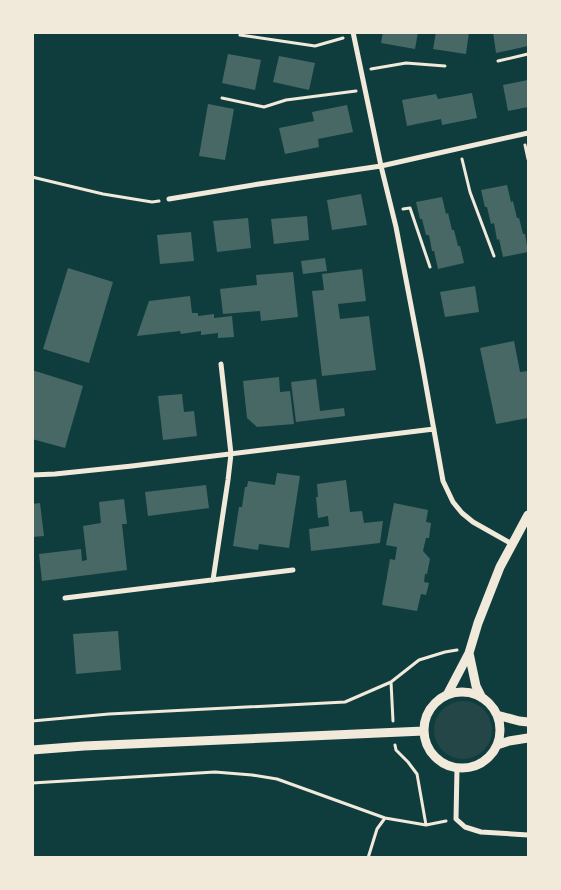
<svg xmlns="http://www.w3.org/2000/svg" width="561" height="890" viewBox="0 0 561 890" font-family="'IBM Plex Sans',sans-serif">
<rect width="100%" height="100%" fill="#0f3d3e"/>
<!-- green -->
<path fill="#244646" d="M434 730a29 29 0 1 1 58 0a29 29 0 1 1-58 0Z"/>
<!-- building -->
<path fill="#486865" d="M383,32H418L415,49L381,43Z
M436,32H469L466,54L433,49Z
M493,32H527L528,46L496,53Z
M228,54L261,60L255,90L222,83Z
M279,56L315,63L309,90L273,82Z
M528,80V107L508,111L503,85Z
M472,93L477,118L442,125L441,119L407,126L402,100L436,94L438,99Z
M208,104L234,109L225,160L199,156Z
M347,105L353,132L318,139L319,147L285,154L279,128L314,121L312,112Z
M507,185L511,202L513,201L517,218H519L523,234H525L528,252L503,257L499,239L497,240L494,223L491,224L487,207H485L481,190Z
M361,194L367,225L332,230L327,200Z
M442,197L446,214L448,213L452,230H454L458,246H460L464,263L438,269L434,251H432L429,235H426L422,219H420L416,202Z
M307,216L309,240L274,244L271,219Z
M248,218L251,248L217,252L213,221Z
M191,232L194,261L160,264L157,235Z
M325,258L327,271L303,274L301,261Z
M68,268L113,282L89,363L43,349Z
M362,269L366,301L338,304L340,319L369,316L376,370L322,376L312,291L324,290L322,274Z
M293,272L298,317L261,321L260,311L223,314L220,289L257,285L256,275Z
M475,286L479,312L445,317L440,292Z
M190,296L192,313H198V316L214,314V318L232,316L234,337L218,338V333L201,335V331L181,334L180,331L137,336L149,301Z
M514,341L520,372L528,371V418L496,424L480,348Z
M32,370L83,386L65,448L32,439Z
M279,377L280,392L290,391L294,424L257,427L247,418L243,381Z
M316,379L320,411L344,408L345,416L296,422L291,382Z
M182,394L184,412L194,411L197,436L163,440L158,396Z
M277,473L300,476L289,548L259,544L258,550L233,546L239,507H242L245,487H247L248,481L275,485Z
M346,480L350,512L362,511L364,523L383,521L380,543L311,551L309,529L329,526L328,516L318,518L316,497H318L317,484Z
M206,485L209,508L148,516L145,492Z
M124,499L127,524H122L127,570L42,581L39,554L81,549L82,561L87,560L83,526L101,523L99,502Z
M40,503L44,536L32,537V504Z
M394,503L428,510L426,522L431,523L429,538H426L423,551L430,559L427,574H425L424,582L429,583L426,595L421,594L417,611L382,605L390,559L395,560L397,547L386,545Z
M118,631L121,670L76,674L73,634Z"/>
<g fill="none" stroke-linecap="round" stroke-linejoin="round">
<!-- path -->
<path stroke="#f1e9da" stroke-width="3" d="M240,35L315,46L343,38
M498,61L528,54
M371,69L406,63L445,66
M222,98L264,107L286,100L356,91
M525,145L528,159
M462,159L470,192L494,256
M32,177L103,194L152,202L159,201
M403,209L410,208L430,267
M391,682L393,721
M32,721L109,714L345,702L391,682L419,660L445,652L457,650
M395,745L396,750L408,762L417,774L426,825
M32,783L215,772L252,775L277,779L385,818L426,825L446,821
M368,858L377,829L385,818"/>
<!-- minor -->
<path stroke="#f1e9da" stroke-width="5" d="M353,32L381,166L396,227L422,363L443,481L453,502L462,513L473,522L512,544
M169,199L259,184L381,166L528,133
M32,475L55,474L132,466L434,429
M213,580L228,480L231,454L221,364
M65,598L293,570
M457,768L456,819L465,827L481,832L528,835"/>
<!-- tertiary -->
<path stroke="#f1e9da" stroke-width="9" d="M469,653L476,686L482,698
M424 730a38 38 0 1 1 76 0a38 38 0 1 1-76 0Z
M447,695L469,653L478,623L500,567L528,515
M497,715L519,721L528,722
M497,745L509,741L528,738
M32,750L84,746L424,731"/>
</g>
<!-- border -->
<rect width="561" height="890" fill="none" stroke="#f1e9da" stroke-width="68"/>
</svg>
